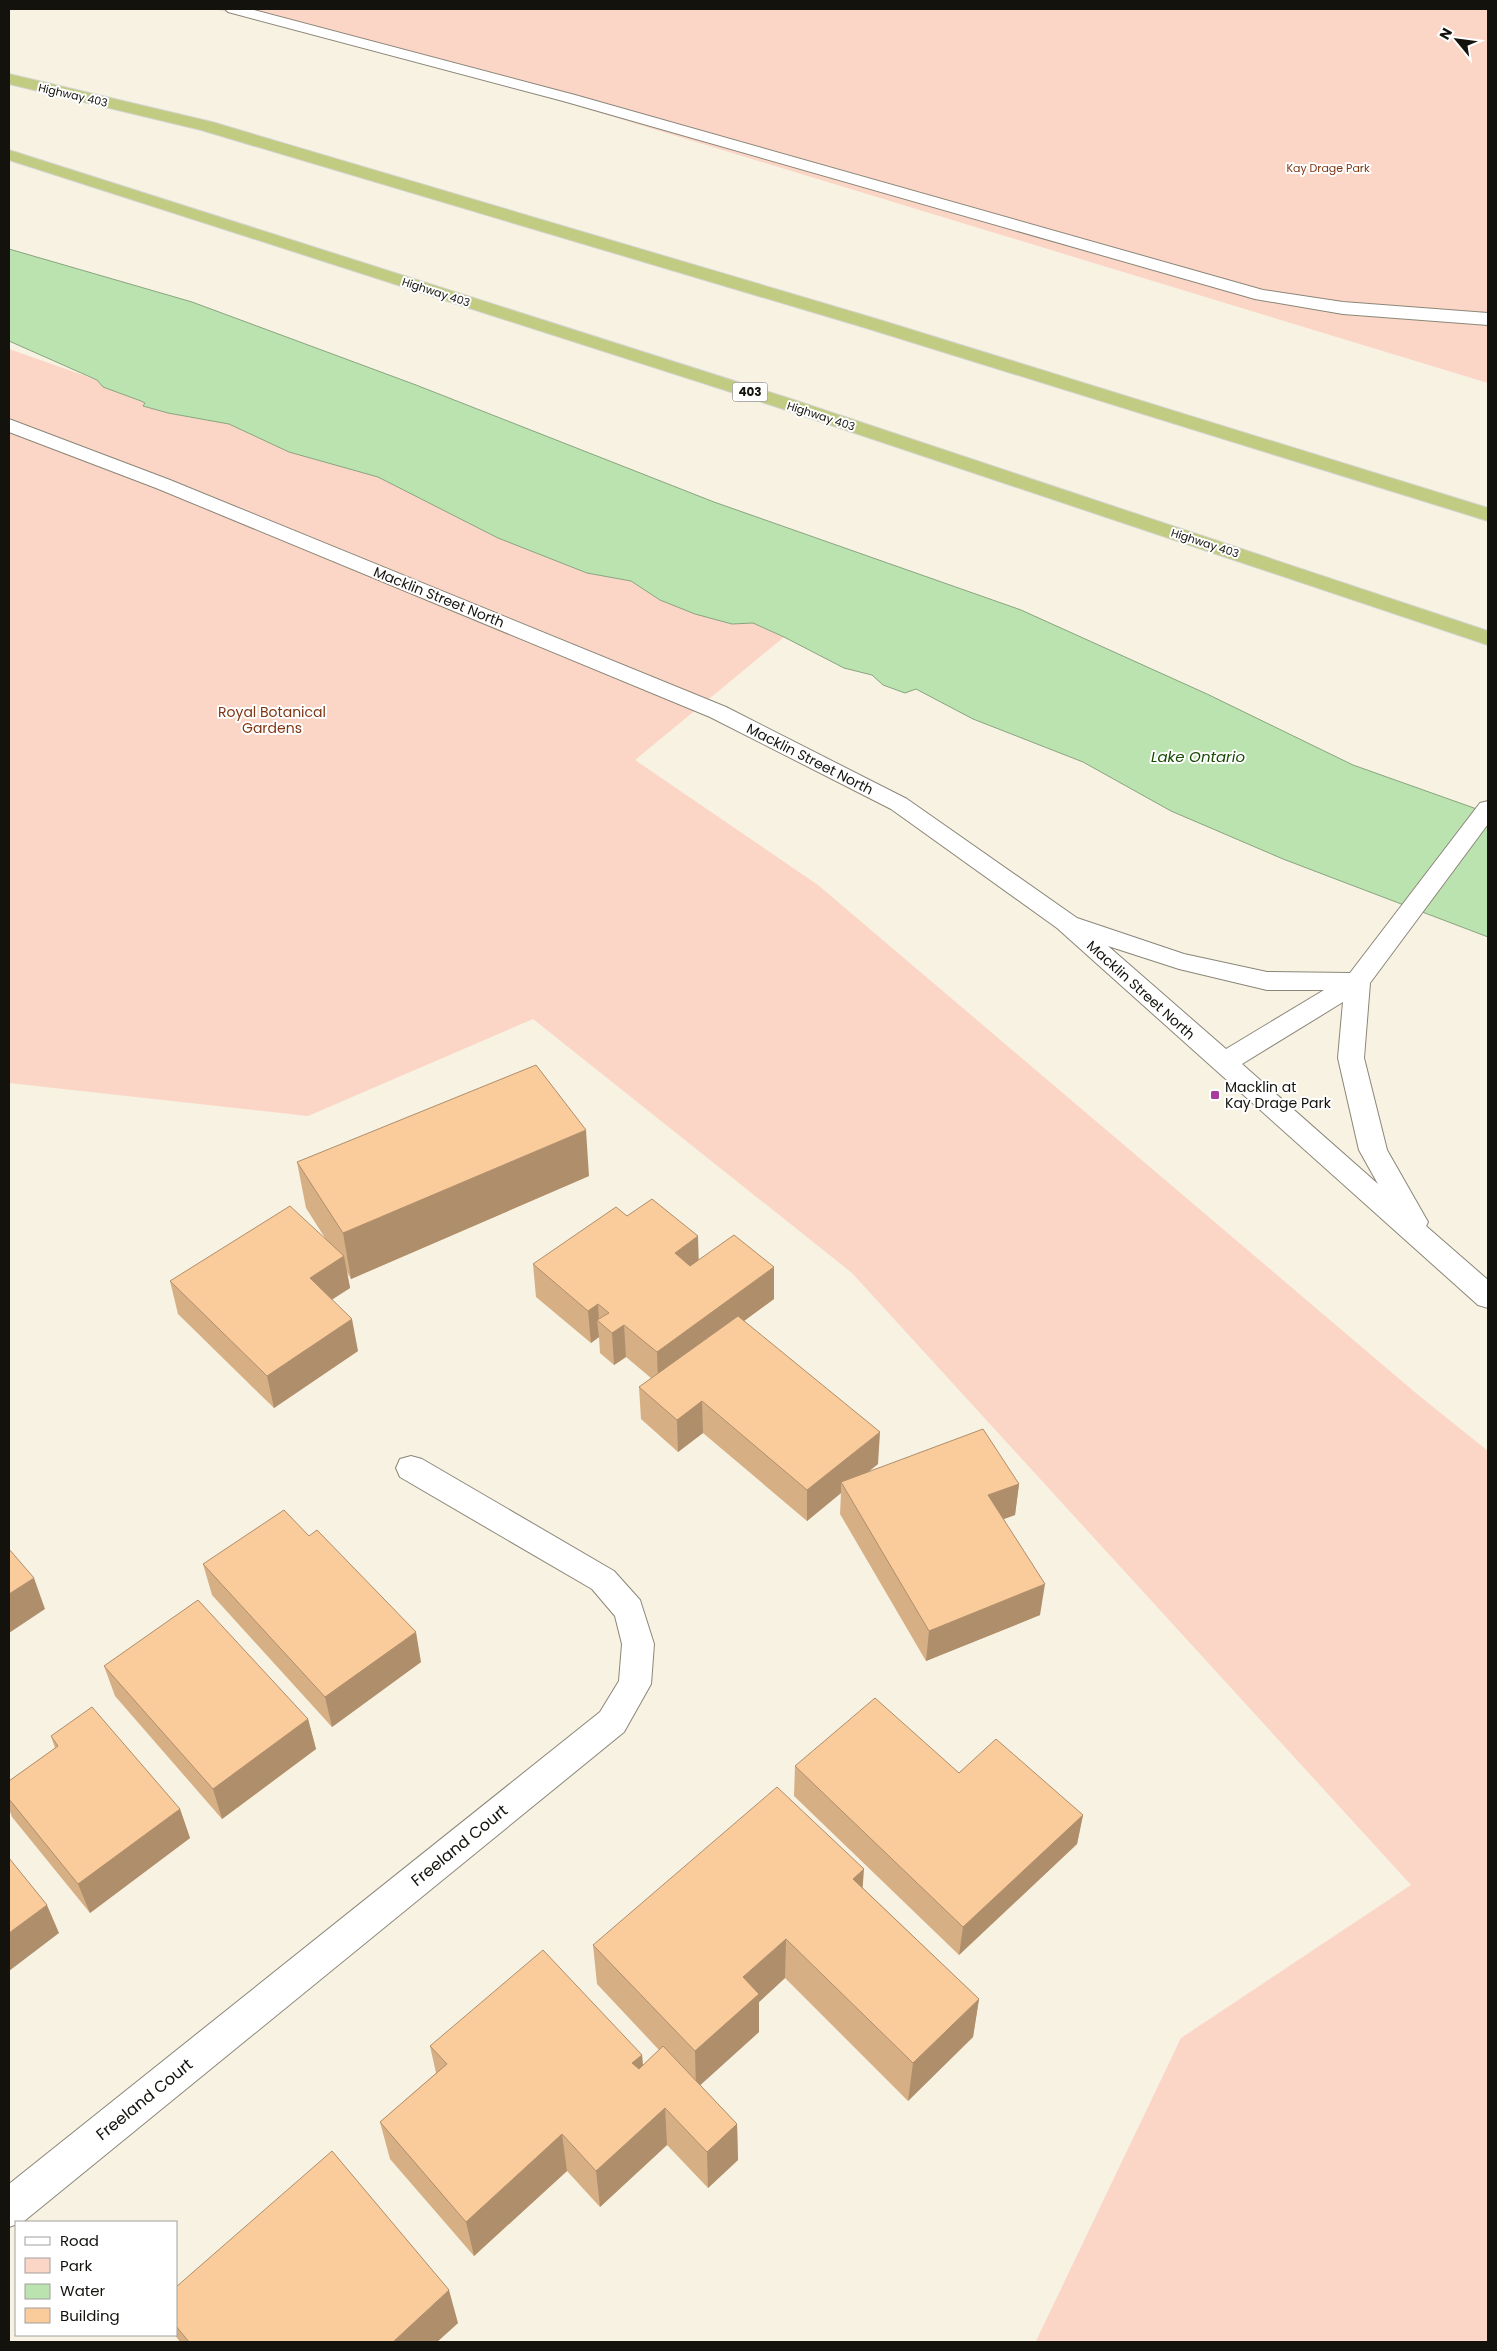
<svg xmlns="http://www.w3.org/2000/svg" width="1497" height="2351" viewBox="0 0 1497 2351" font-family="Poppins,sans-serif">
<rect width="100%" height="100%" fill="#f7f2e2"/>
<!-- green -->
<path fill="#fbd6c6" d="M214,9H1488V383L374,44Z
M9,349L97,380L103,387L145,403L144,406L168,413L229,424L289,452L378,477L498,538L549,558L587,573L631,581L660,600L732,624L753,623L784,637L635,760L818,885L1417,1394L1488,1451V2342L1036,2341L1181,2038L1411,1885L852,1273L533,1019L308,1116L9,1083Z"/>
<!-- water -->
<path fill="#bbe3b0" stroke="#89a47f" d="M9,249L192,302L416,385L714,502L1021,610L1207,694L1353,765L1488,813V937L1283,859L1171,811L1083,762L973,719L916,689L905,693L883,685L872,675L844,668L784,637L753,623L732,624L695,614L660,600L631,581L587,573L498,538L378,477L289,452L229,424L168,413L143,406L145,403L141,401L103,387L97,380L9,341Z"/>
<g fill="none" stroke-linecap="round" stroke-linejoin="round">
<defs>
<path id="minor" d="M225,9H250L575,95L1263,290L1343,302L1488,313V325L1343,314L1255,299L563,101L228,12Z
M9,419L170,480L726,707L907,799L1077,918L1184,954L1267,972L1350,973L1480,803L1488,801V824L1370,983L1364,1058L1387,1150L1428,1222L1426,1226L1488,1280V1308L1478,1305L1057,928L891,809L710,717L156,488L9,432ZM1108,946L1179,969L1267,990H1324L1226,1049ZM1343,1002L1338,1058L1359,1150L1378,1184L1242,1064Z
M411,1456L422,1459L614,1571L640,1600L654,1644L651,1684L624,1732L23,2222L9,2227V2184L600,1712L619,1681L622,1644L615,1616L592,1589L400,1477L396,1468L400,1459Z"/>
<path id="highway" d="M9,74L212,122L880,320L1488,508V521L866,328L201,130L9,84Z
M9,150L791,399L1488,631V645L777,407L9,160Z"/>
</defs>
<!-- minor casing -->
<use href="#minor" stroke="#8b8678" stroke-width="2"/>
<!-- highway casing -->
<use href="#highway" stroke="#d5d4d3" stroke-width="2"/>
<!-- minor -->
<use href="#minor" fill="#fff" fill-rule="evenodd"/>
<!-- highway -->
<use href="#highway" fill="#c1cc82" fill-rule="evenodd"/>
</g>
<!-- wall -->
<path fill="#d7af85" d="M297,1162L589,1176L351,1279L347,1272L350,1288L332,1299L358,1351L274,1408L178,1314L170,1281L325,1238L306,1208Z
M699,1260L774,1299L744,1321L878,1464L866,1473L1019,1484L1015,1515L1004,1519L1040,1615L926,1661L840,1514L841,1493L807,1521L703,1433L678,1452L641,1419L639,1387L651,1378L626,1357L614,1365L600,1353L599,1337L591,1343L536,1297L533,1264Z
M203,1564L421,1662L332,1727L212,1595Z
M104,1666L308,1719L316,1749L222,1819L115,1696Z
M51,1736L180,1809L190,1838L90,1913L12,1817L9,1809V1781L55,1748Z
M795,1766L959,1773L1083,1815L1077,1844L959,1955L794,1796Z
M863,1888L979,1999L973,2037L908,2101L785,1978L759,2002V2032L700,2085L737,2124L738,2160L708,2188L667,2145L600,2207L567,2171L474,2256L390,2159L380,2122L436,2073L430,2046L642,2055L643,2065L659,2050L597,1984L593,1945Z
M176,2287L458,2323L437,2342H180L175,2335H176Z"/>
<!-- shaded-wall -->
<path fill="#af8e6c" d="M586,1130L589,1176L351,1279L343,1233Z
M698,1236L699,1268L676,1285L675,1253Z
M344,1256L350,1288L316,1310L310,1278Z
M774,1267V1299L658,1384L657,1352Z
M598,1304L599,1322L597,1320L599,1337L591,1343L588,1311Z
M352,1319L358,1351L274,1408L267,1376Z
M624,1325L626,1357L614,1365L612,1333Z
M702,1401L703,1433L678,1452L677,1420Z
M880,1432L878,1464L846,1490L841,1482V1493L807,1521V1490Z
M1019,1484L1015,1515L984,1526L988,1495Z
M34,1578L45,1609L9,1633V1594Z
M1045,1584L1040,1615L926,1661L929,1631Z
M416,1632L421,1662L332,1727L325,1697Z
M308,1719L316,1749L222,1819L213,1789Z
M180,1809L190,1838L90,1913L78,1884Z
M1083,1815L1077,1844L959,1955L963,1927Z
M864,1869L861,1909L853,1879Z
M47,1905L59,1933L9,1971V1933Z
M786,1939L785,1978L759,2002V2032L696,2089L695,2051L743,1977Z
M979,1999L973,2037L908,2101L913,2063Z
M642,2055L645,2092L632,2063Z
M665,2108L667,2145L600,2207L596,2171Z
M737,2124L738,2160L708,2188L707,2152Z
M562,2134L567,2171L474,2256L466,2222Z
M449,2290L458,2323L437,2342H393Z"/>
<!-- building -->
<path fill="#facb9b" stroke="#af8e6c" d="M536,1065L586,1130L343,1233L297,1162Z
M652,1199L698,1236L675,1253L690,1266L734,1235L774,1267L657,1352L624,1325L612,1333L597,1320L609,1313L598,1304L588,1311L533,1264L616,1207L627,1216Z
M290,1206L344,1256L310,1278L352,1319L267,1376L170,1281Z
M738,1316L880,1432L807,1490L702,1401L677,1420L639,1387Z
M983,1429L1019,1484L988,1495L1045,1584L929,1631L841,1482Z
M284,1510L309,1536L317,1530L416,1632L325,1697L203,1564Z
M9,1549L34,1578L9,1594Z
M198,1600L308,1719L213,1789L104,1666Z
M875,1698L959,1773L996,1739L1083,1815L963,1927L795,1766Z
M92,1707L180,1809L78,1884L9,1799V1781L58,1746L51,1736Z
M777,1787L864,1869L853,1879L979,1999L913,2063L786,1939L743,1977L759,1994L695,2051L593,1945Z
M9,1858L47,1905L9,1933Z
M543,1950L642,2055L632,2063L639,2069L663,2046L737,2124L707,2152L665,2108L596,2171L562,2134L466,2222L380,2122L447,2064L430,2046Z
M332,2151L449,2290L393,2342H189L176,2326V2287Z"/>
<!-- markers -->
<rect fill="#a93d9d" stroke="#fff" stroke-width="2" x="1210" y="1090" width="10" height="10" rx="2.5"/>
<g text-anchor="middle" stroke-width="4" stroke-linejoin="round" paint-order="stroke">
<!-- far-street labels -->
<g font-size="11" fill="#13120c" stroke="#fff">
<text transform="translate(73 95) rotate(13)" y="4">Highway 403</text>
<text transform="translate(436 292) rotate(18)" y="4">Highway 403</text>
<text transform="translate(821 416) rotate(18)" y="4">Highway 403</text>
<text transform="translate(1205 543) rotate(18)" y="4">Highway 403</text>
</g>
<!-- far-park labels -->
<g font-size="11" fill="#7f3612" stroke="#fff">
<text x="1328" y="172">Kay Drage Park</text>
</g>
<!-- shield labels -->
<rect fill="#fff" stroke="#5a5955" stroke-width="1" x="732.5" y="382.5" width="35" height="19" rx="4"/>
<g font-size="12" font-weight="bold" fill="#13120c">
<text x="750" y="396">403</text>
</g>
<!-- street labels -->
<g font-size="14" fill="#13120c" stroke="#fff">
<text transform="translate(439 597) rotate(22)" y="5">Macklin Street North</text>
<text transform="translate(810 759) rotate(27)" y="5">Macklin Street North</text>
<text transform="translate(1141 990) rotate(42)" y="5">Macklin Street North</text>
</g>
<!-- park labels -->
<g font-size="14" fill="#7f3612" stroke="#fff">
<text x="272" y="717">Royal Botanical<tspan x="272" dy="16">Gardens</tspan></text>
</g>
<!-- poi labels -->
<g font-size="14" fill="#13120c" stroke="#fff" text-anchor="start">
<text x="1225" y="1092">Macklin at<tspan x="1225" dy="16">Kay Drage Park</tspan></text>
</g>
<!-- water labels -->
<g font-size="15" font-style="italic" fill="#174901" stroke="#fff">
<text x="1198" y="762">Lake Ontario</text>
</g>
<!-- near-street labels -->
<g font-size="16" fill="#13120c" stroke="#fff">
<text transform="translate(459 1845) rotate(-39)" y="6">Freeland Court</text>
<text transform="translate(144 2099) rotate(-39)" y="6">Freeland Court</text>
</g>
</g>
<!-- border -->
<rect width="1497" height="2351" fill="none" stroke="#13120c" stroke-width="20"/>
<!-- legend -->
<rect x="15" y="2221" width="162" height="115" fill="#ffffff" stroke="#a1a09e"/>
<rect x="25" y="2237" width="25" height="8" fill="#ffffff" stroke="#a1a09e"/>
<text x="60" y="2246" font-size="15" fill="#13120c">Road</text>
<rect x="25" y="2258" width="25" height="15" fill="#fbd6c6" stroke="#a1a09e"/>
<text x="60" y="2271" font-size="15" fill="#13120c">Park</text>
<rect x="25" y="2284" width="25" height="15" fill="#bbe3b0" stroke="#a1a09e"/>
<text x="60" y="2296" font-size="15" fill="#13120c">Water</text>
<rect x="25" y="2308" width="25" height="15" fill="#facb9b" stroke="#a1a09e"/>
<text x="60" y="2321" font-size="15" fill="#13120c">Building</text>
<!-- north arrow -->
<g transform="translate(1457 40) rotate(299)" stroke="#ffffff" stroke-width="4" paint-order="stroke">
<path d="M0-4L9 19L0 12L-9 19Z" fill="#13120c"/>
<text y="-8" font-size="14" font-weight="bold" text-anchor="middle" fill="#13120c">N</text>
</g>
</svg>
